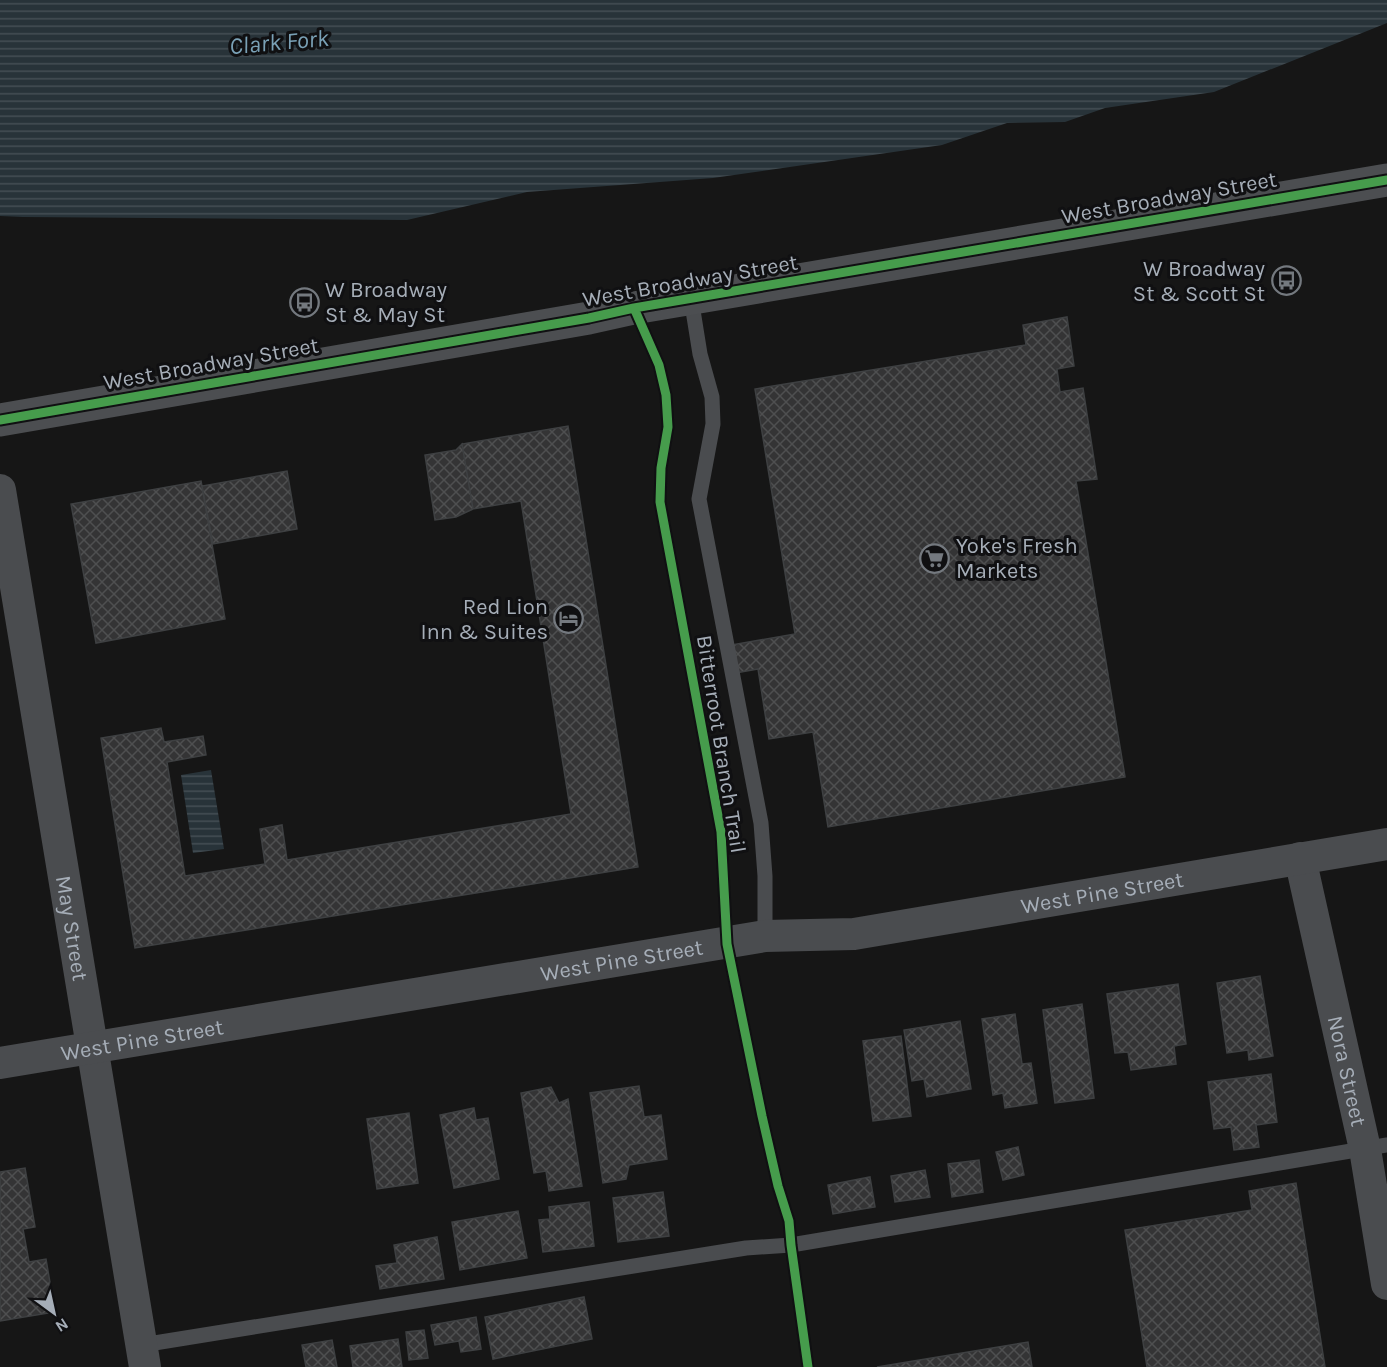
<svg xmlns="http://www.w3.org/2000/svg" width="1387" height="1367" viewBox="0 0 1387 1367" font-family="Karla,sans-serif">
<defs>
<pattern id="water-rules" width="6" height="5" patternUnits="userSpaceOnUse" patternTransform="scale(1.5)"><rect width="6" height="5" fill="#283339"/><path d="M0 2.5h6" fill="none" stroke="#444e54"/></pattern>
<pattern id="building-cross-hatch" width="8" height="8" patternUnits="userSpaceOnUse" patternTransform="scale(1.5)"><rect width="8" height="8" fill="#343435"/><path d="M0 0l8 8M0 8l8-8" fill="none" stroke="#4e4f50"/></pattern>
</defs>
<rect width="100%" height="100%" fill="#161616"/>
<!-- water -->
<path fill="url(#water-rules)" d="M0,0H1387V23L1214,92L1105,108L1065,122L1007,123L942,145L713,178L527,192L407,220L23,217L0,216Z
M211,770L224,849L193,853L181,775Z"/>
<!-- building -->
<path fill="url(#building-cross-hatch)" stroke="#3e4042" stroke-width="1.5" d="M1067,317L1074,366L1057,369L1060,392L1083,388L1097,479L1076,481L1125,777L828,827L813,732L769,739L758,669L736,673L731,645L795,634L755,389L1026,345L1023,325Z
M568,426L638,867L135,948L101,738L161,728L164,742L203,736L206,755L167,762L185,876L265,864L260,829L282,825L287,860L571,814L521,501L473,509L462,444Z
M462,444L473,509L456,517L435,520L425,455L456,450Z
M287,471L297,529L213,544L202,486Z
M201,481L225,619L96,643L71,504Z
M1260,976L1273,1056L1249,1060L1248,1050L1227,1053L1217,983Z
M1178,984L1186,1044L1174,1046L1176,1064L1131,1070L1128,1052L1115,1053L1107,994Z
M1082,1004L1094,1098L1055,1103L1043,1010Z
M1015,1014L1022,1064L1031,1063L1037,1103L1005,1108L1003,1093L993,1095L982,1019Z
M960,1021L971,1089L927,1097L924,1079L912,1081L904,1030Z
M901,1036L911,1116L873,1121L863,1041Z
M1271,1074L1277,1122L1256,1125L1259,1147L1234,1150L1231,1127L1214,1129L1208,1082Z
M639,1086L644,1117L661,1115L667,1159L629,1165L626,1179L603,1183L590,1093Z
M551,1087L559,1103L568,1099L582,1186L549,1191L546,1171L534,1173L521,1093Z
M474,1108L476,1120L488,1118L499,1179L454,1188L440,1115Z
M409,1113L418,1183L377,1189L367,1119Z
M1018,1147L1024,1175L1003,1180L996,1152Z
M979,1160L983,1192L952,1197L948,1164Z
M25,1168L35,1227L23,1229L29,1262L46,1259L55,1312L0,1321V1172Z
M925,1170L930,1197L895,1202L891,1176Z
M870,1177L875,1207L833,1214L828,1185Z
M1296,1183L1325,1367H1147L1125,1230L1252,1210L1249,1191Z
M663,1192L669,1236L618,1242L613,1198Z
M589,1202L594,1246L543,1252L539,1220L550,1219L549,1207Z
M518,1211L527,1258L460,1270L452,1222Z
M437,1237L444,1279L380,1289L376,1266L397,1263L394,1245Z
M584,1297L592,1339L493,1359L485,1317Z
M476,1317L481,1349L461,1352L459,1341L435,1345L431,1325Z
M424,1330L428,1358L409,1360L406,1332Z
M398,1339L402,1367H353L350,1346Z
M332,1340L337,1367H306L302,1345Z
M1028,1342L1032,1367H877Z"/>
<g fill="none" stroke-linecap="round" stroke-linejoin="round">
<!-- service -->
<path stroke="#4a4c4f" stroke-width="15" d="M691,298L700,354L712,397L713,424L699,499L761,823L765,876V936
M142,1345L746,1248L791,1245L1387,1145"/>
<!-- minor -->
<g stroke="#4a4c4f" stroke-width="32">
<path id="s1" d="M0,490L145,1367"/>
<path id="s2" d="M1300,858L1365,1149L1387,1284"/>
<path id="s3" d="M0,1063L765,936L854,934L1387,844"/>
</g>
<!-- primary -->
<path stroke="#4c4e51" stroke-width="33" d="M0,420L589,318L634,308L1387,180"/>
<defs>
<path id="cycleway" d="M634,308L659,365L666,395L668,427L661,468L660,502L721,832L727,944L762,1116L778,1186L789,1221L791,1245L808,1367
M0,420L589,318L634,308L1387,180"/>
</defs>
<!-- cycleway casing -->
<use href="#cycleway" stroke="#101012" stroke-width="13"/>
<!-- cycleway -->
<use href="#cycleway" stroke="#469c4c" stroke-width="9"/>
</g>
<!-- icons -->
<defs>
<symbol id="bus-ring" viewBox="-11 -11 22 22"><circle r="9.5" fill="#101012" stroke="#74797f" stroke-width="1.5"/><path d="M-5-6H5V4H4V6H2V4H-2V6H-4V4H-5ZM-3.5-4V0h7V-4ZM-3.5 1.2v1.5H-2V1.2ZM2 1.2v1.5H3.5V1.2Z" fill="#74797f"/></symbol>
<symbol id="supermarket-ring" viewBox="-11 -11 22 22"><circle r="9.5" fill="#101012" stroke="#74797f" stroke-width="1.5"/><path d="M-6-5.5h2.5l.6 2H6L4.5 2H-2.5L-4.4-4H-6ZM-1.5 3.2a1.3 1.3 0 1 0 .1 0ZM3 3.2a1.3 1.3 0 1 0 .1 0Z" fill="#74797f"/></symbol>
<symbol id="hotel-ring" viewBox="-11 -11 22 22"><circle r="9.5" fill="#101012" stroke="#74797f" stroke-width="1.5"/><path d="M-6-4.5h1.5V1H6V5H4.5V3h-9V5H-6ZM-4 0a1.8 1.8 0 1 1 3.6 0ZM.5 0V-2.5h3Q6-2.5 6 0Z" fill="#74797f"/></symbol>
</defs>
<g fill-rule="evenodd">
<use href="#bus-ring" x="1270" y="264" width="33" height="33"/>
<use href="#bus-ring" x="288" y="286" width="33" height="33"/>
<use href="#supermarket-ring" x="918" y="542" width="33" height="33"/>
<use href="#hotel-ring" x="552" y="602" width="33" height="33"/>
</g>
<g text-anchor="middle" stroke-width="6" stroke-linejoin="round" paint-order="stroke">
<!-- street labels -->
<g font-size="22" fill="#a6aeb8" stroke="#101012">
<text transform="translate(1169 197) rotate(-10)" y="8">West Broadway Street</text>
<text transform="translate(690 280) rotate(-10)" y="8">West Broadway Street</text>
<text transform="translate(211 363) rotate(-10)" y="8">West Broadway Street</text>
<text transform="translate(722 744) rotate(81)" y="8">Bitterroot Branch Trail</text>
<text dy="8" stroke="none"><textPath href="#s3" startOffset="1116">West Pine Street</textPath></text>
<text dy="8" stroke="none"><textPath href="#s1" startOffset="444">May Street</textPath></text>
<text dy="8" stroke="none"><textPath href="#s3" startOffset="630">West Pine Street</textPath></text>
<text dy="8" stroke="none"><textPath href="#s3" startOffset="144">West Pine Street</textPath></text>
<text dy="8" stroke="none"><textPath href="#s2" startOffset="218">Nora Street</textPath></text>
</g>
<!-- poi labels -->
<g font-size="22" fill="#a6aeb8" stroke="#101012" text-anchor="end">
<text x="1265" y="276">W Broadway<tspan x="1265" dy="25">St &amp; Scott St</tspan></text>
<text x="325" y="297" text-anchor="start">W Broadway<tspan x="325" dy="25">St &amp; May St</tspan></text>
<text x="956" y="553" text-anchor="start">Yoke's Fresh<tspan x="956" dy="25">Markets</tspan></text>
<text x="548" y="614">Red Lion<tspan x="548" dy="25">Inn &amp; Suites</tspan></text>
</g>
<!-- water labels -->
<g font-size="24" font-style="italic" fill="#7aa1b6" stroke="#101012">
<text transform="translate(279 42) rotate(-5)" y="8">Clark Fork</text>
</g>
</g>
<!-- north arrow -->
<g transform="translate(54 1313) rotate(147)" stroke="#101012" stroke-width="4.5" paint-order="stroke">
<path d="M0-4.5L10 22L0 15L-10 22Z" fill="#a6aeb8"/>
<text y="-9" font-size="16" font-weight="bold" text-anchor="middle" fill="#a6aeb8">N</text>
</g>
</svg>
